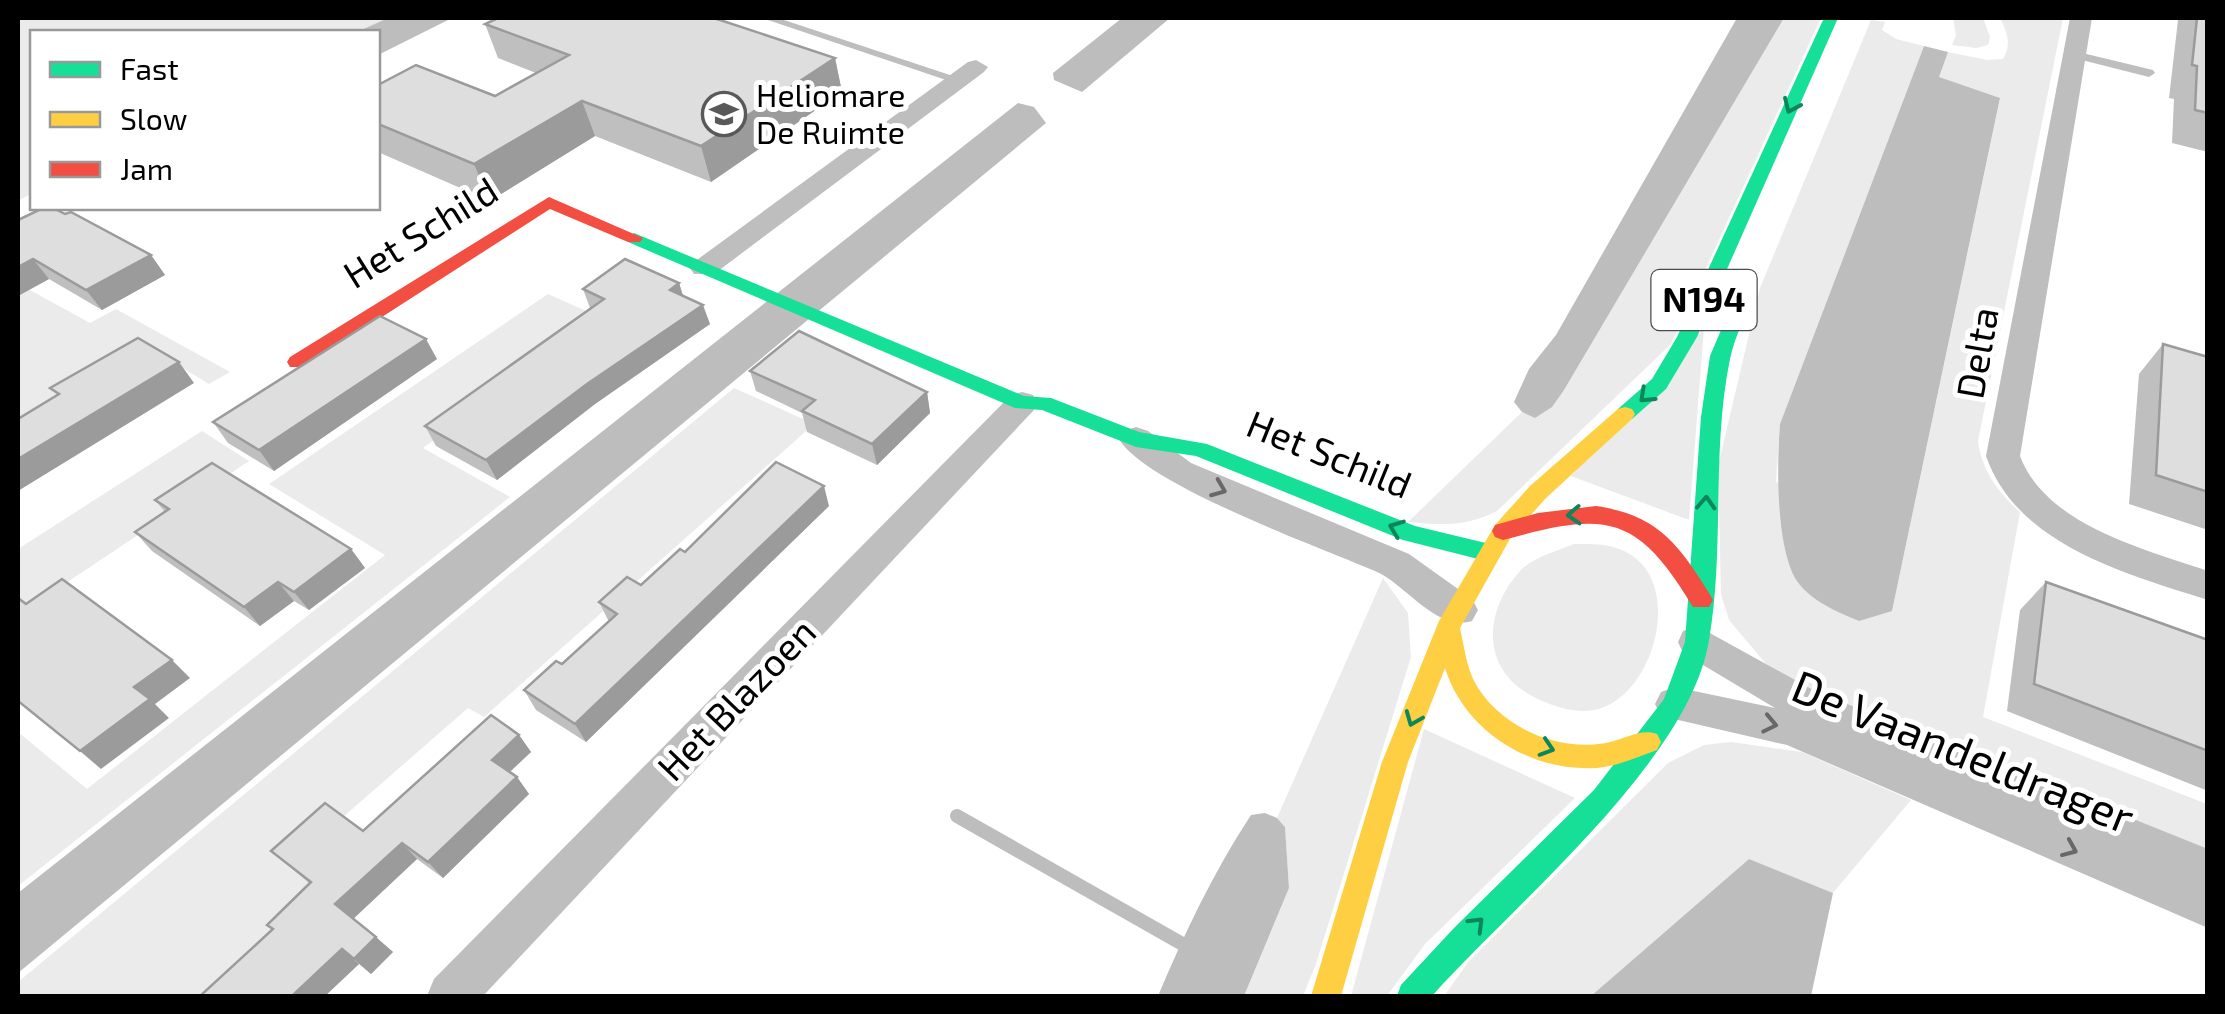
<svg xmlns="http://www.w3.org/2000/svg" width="2225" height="1014" viewBox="0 0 2225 1014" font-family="'Exo 2',sans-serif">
<rect width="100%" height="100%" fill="#fff"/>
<!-- green -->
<path fill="#ebebeb" d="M18,18H398L367,32H32V193L18,201Z
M1784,18H1821L1671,344L1497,511C1466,527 1442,525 1408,522L1522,412L1535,418L1564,390Z
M1953,18H1983L1990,37L1988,45L1976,48L1952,45L1956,35Z
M2000,18H2063L1978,441C1982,471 1998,492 2020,512L1983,717L2207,804V855L1800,688L1771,670L1729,620L1721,594L1718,466L1760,288L1871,20L1885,22L1882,30L1896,39L1924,46L1780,424L1776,481L1892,611L2000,99L1938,77L1948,52L1987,60L2003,59C2012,44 2007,32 2000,18Z
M28,289L90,323L116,309L230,372L209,384L158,353L18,435V294Z
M548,294L604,319L423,448L510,497L18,886V732L87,789L385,555L269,484Z
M1704,328L1689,520L1571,476Z
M734,388L814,424L484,717L468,708L319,838L349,862L198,996H18V982Z
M202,431L249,461L18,615V549Z
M1574,544C1592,544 1609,543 1626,552C1686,582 1654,699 1594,710C1576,714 1552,706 1536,698C1481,672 1482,613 1520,571C1533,557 1557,551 1574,544Z
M1383,578L1408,613L1411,657L1316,964L1303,996H1244L1289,888L1285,827L1277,818Z
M1424,729L1575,798L1425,944L1387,996H1351Z
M1731,742L1802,752L1911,800L1833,893L1749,859L1591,996H1444L1469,961L1668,763L1704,745Z"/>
<!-- water -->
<path fill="#bdbdbd" d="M388,18H452L378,55V32H357Z
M1122,18H1170L1082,92L1054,80L1053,73Z
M1737,18H1784L1564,390L1552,407L1535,418L1522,412L1514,402L1529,369L1556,335Z
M1924,46L1948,52L1939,77L2000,98L1892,611L1859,621C1835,611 1803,598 1792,572C1776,533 1777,465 1780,424Z
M1018,103L1034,107L1046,123L18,973V893Z
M1265,813L1277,818L1285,827L1289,888L1244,996H1158C1185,932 1213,873 1251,815Z
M1749,859L1833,893L1811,996H1591Z"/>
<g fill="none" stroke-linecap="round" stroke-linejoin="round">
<!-- stream -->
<path stroke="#bdbdbd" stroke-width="14" d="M957,816L1193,950"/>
<!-- lane -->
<path fill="#bebebe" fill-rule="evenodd" d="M762,18H778L965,80L955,83Z
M2074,51L2153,70L2155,73L2149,77L2070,57V53Z"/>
<!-- street -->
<path fill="#bebebe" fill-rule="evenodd" d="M2070,18H2092L2020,456C2046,525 2144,549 2208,571V600C2126,574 2017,545 1986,456Z
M976,60L988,67L984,72L714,274H694L690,268L694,262L968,62Z
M1022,392L1033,395L1038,403L1033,411L483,996H427L434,979L1011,395Z
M1136,427L1148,431L1191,463L1409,554L1472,599L1478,610L1472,621C1436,632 1406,584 1375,571C1320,547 1146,485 1119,439L1124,431Z
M1697,626L1815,691L2208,849V928L1787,745L1661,716L1655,704L1661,692L1675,687L1775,708L1683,653L1678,642L1683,631Z"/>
<!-- fast -->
<path fill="#16e098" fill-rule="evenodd" d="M1824,18H1838L1697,337L1666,389L1632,419H1618L1615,414L1618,409L1652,379L1677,337Z
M634,233L1024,396L1051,398L1139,432L1207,444L1415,526L1490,544L1498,547L1502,553L1498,559L1490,562L1403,540L1196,456L1136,447L1042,410L1015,408L628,242L625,238Z
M1748,282L1757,288C1748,311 1735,335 1730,359C1711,451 1725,548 1709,640C1690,761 1513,905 1432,996H1397L1401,985L1454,928L1594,790L1664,699L1685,642L1701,417L1710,356L1739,288Z"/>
<!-- slow -->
<path fill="#ffcf43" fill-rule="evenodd" d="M1625,407L1632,409L1635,414L1632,419L1546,498L1511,537L1460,628C1464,645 1466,665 1474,681C1498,726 1556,752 1606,743C1623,740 1641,728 1657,734L1661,742L1657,750C1638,757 1618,766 1597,768C1531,772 1465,732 1445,668L1408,762L1341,996H1311L1382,762L1439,621L1495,525L1530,486L1618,409Z"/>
<!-- jam -->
<path fill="#f24e42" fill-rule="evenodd" d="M549,197L643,238L640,242H628L550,209L304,367H290L287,362L290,357Z
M1596,506C1657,515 1678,543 1709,593L1713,600L1709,607H1693C1636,512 1605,512 1503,540L1495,537L1492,531L1495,525L1538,513Z"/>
</g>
<!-- wall -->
<path fill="#bfbfbf" d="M2180,18H2208V152L2172,143L2174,99L2169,98L2178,20Z
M485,24L835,58L842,92L711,182L595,136L490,201L378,152V85L495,96L536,73L498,58Z
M18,220L151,255L165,275L102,310L49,279L18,296Z
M679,283L683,295L710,324L595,404L497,480L436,446L425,426L590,308L583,289Z
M2163,344L2208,357V530L2129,504L2139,374Z
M437,359L274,471L228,443L213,422Z
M750,371L927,392L930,413L877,465L807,432L802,413L756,391Z
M155,500L351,549L365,568L309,610L294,601L260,626L152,551L135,532L165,512Z
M829,506L586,742L536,710L524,690L562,664L609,622L599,602L641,585L685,552Z
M2046,582L2208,640V791L2007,711L2020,610Z
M519,735L531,752L510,772L517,777L529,794L443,878L417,859L353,919L393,952L371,974L359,964L325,996H200L273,929L309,883L271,851L363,831Z"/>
<!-- shaded-wall -->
<path fill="#9b9b9b" d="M835,58L842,92L711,182L701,146Z
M582,101L595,136L490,201L474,164Z
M151,255L165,275L102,310L86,290Z
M33,259L49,279L18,296V267Z
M679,283L685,303L670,290Z
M703,305L710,324L595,404L497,480L486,460L587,384Z
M426,339L437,359L274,471L259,450Z
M179,362L194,383L18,491V459Z
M927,392L930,413L877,465L872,444Z
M824,486L829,506L586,742L575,724Z
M351,549L365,568L309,610L294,592Z
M278,582L294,601L260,626L244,607Z
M172,660L190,678L155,704L169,718L101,769L80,751L134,687Z
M519,735L531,752L504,777L492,760Z
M517,777L529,794L443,878L428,862Z
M402,843L417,859L352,920L335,904Z
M376,937L393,952L371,974L354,959Z
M342,949L359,964L325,996H292Z"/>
<!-- building -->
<path fill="#dedede" stroke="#9b9b9b" stroke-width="2.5" d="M498,18H714L835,58L701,146L582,101L474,164L378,124V85L416,65L495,96L569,55L485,24Z
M2197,18H2208V113L2195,110L2197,66L2192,65Z
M43,208H53L65,214L71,212L151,255L86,290L33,259L18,267V220Z
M625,259L679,283L670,290L703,305L587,384L486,460L425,426L604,299L583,289Z
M380,316L426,339L259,450L213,422Z
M799,331L927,392L872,444L802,411L815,400L750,371Z
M138,338L179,362L18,459V419L59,394L50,388Z
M2163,344L2208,357V492L2156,475Z
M776,462L824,486L575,724L524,690L556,661L562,664L617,614L599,602L627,577L641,585L680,549L685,552Z
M212,463L351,549L294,592L278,582L244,607L135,532L169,509L155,500Z
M62,579L172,660L134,687L150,699L80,751L18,701V598L26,604Z
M2046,582L2208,640V751L2034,684Z
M491,715L519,735L492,760L517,777L428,862L402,843L335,904L376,937L354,959L342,949L292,996H200L273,929L267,925L311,882L271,851L325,803L363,831Z"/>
<!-- one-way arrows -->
<defs><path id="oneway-chevron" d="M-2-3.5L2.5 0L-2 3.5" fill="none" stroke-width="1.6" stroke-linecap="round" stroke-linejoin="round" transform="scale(2.5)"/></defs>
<g stroke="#0d865b">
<use href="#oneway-chevron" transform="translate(1791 106) rotate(114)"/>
<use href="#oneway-chevron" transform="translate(1646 396) rotate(137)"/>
<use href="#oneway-chevron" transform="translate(1706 503) rotate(-87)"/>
<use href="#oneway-chevron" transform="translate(1574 515) rotate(177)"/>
<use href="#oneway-chevron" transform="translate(1396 528) rotate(-159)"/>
<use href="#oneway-chevron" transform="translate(1413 719) rotate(112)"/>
<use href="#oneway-chevron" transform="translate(1547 748) rotate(18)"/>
<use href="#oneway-chevron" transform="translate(1477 924) rotate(-45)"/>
</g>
<g stroke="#686868">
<use href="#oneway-chevron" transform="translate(1219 489) rotate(22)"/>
<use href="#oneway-chevron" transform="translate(1770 724) rotate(12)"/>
<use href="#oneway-chevron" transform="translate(2070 849) rotate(23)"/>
</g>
<!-- icons -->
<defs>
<symbol id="school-ring" viewBox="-11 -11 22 22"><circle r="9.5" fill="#fff" stroke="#595959" stroke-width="1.5"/><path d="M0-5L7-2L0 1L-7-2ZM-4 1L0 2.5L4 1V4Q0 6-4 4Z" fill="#595959"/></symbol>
</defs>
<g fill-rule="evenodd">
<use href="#school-ring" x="699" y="89" width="50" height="50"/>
</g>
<g text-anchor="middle" stroke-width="10" stroke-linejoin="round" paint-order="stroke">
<!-- far-poi labels -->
<g font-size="32" fill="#000" stroke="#fff" text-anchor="start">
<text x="756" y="107">Heliomare<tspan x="756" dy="37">De Ruimte</tspan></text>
</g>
<!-- shield labels -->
<rect fill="#fff" stroke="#4c4c4c" stroke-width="2.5" x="1651.5" y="270" width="105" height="60" rx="8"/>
<g font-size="35" font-weight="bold" fill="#000">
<text x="1704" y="312">N194</text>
</g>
<!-- street labels -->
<g font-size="38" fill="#000" stroke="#fff">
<text transform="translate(421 233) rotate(-32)" y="13">Het Schild</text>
<text transform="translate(1978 353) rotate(-80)" y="13">Delta</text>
<text transform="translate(1329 455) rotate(22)" y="13">Het Schild</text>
<text transform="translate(737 700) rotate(-46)" y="13">Het Blazoen</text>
</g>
<!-- near-street labels -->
<g font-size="45" fill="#000" stroke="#fff">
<text transform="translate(1963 752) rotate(22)" y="16">De Vaandeldrager</text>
</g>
</g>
<!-- border -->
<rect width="2225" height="1014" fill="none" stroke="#000000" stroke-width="40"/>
<!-- legend -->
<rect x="30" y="30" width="350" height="180" fill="#ffffff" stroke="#999999" stroke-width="2.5"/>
<rect x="50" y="62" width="50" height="15" fill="#16e098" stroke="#999999" stroke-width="2.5"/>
<text x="120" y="80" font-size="30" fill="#000000">Fast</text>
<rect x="50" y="112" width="50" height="15" fill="#ffcf43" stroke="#999999" stroke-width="2.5"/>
<text x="120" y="130" font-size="30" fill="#000000">Slow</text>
<rect x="50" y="162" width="50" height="15" fill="#f24e42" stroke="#999999" stroke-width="2.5"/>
<text x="120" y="180" font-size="30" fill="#000000">Jam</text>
</svg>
